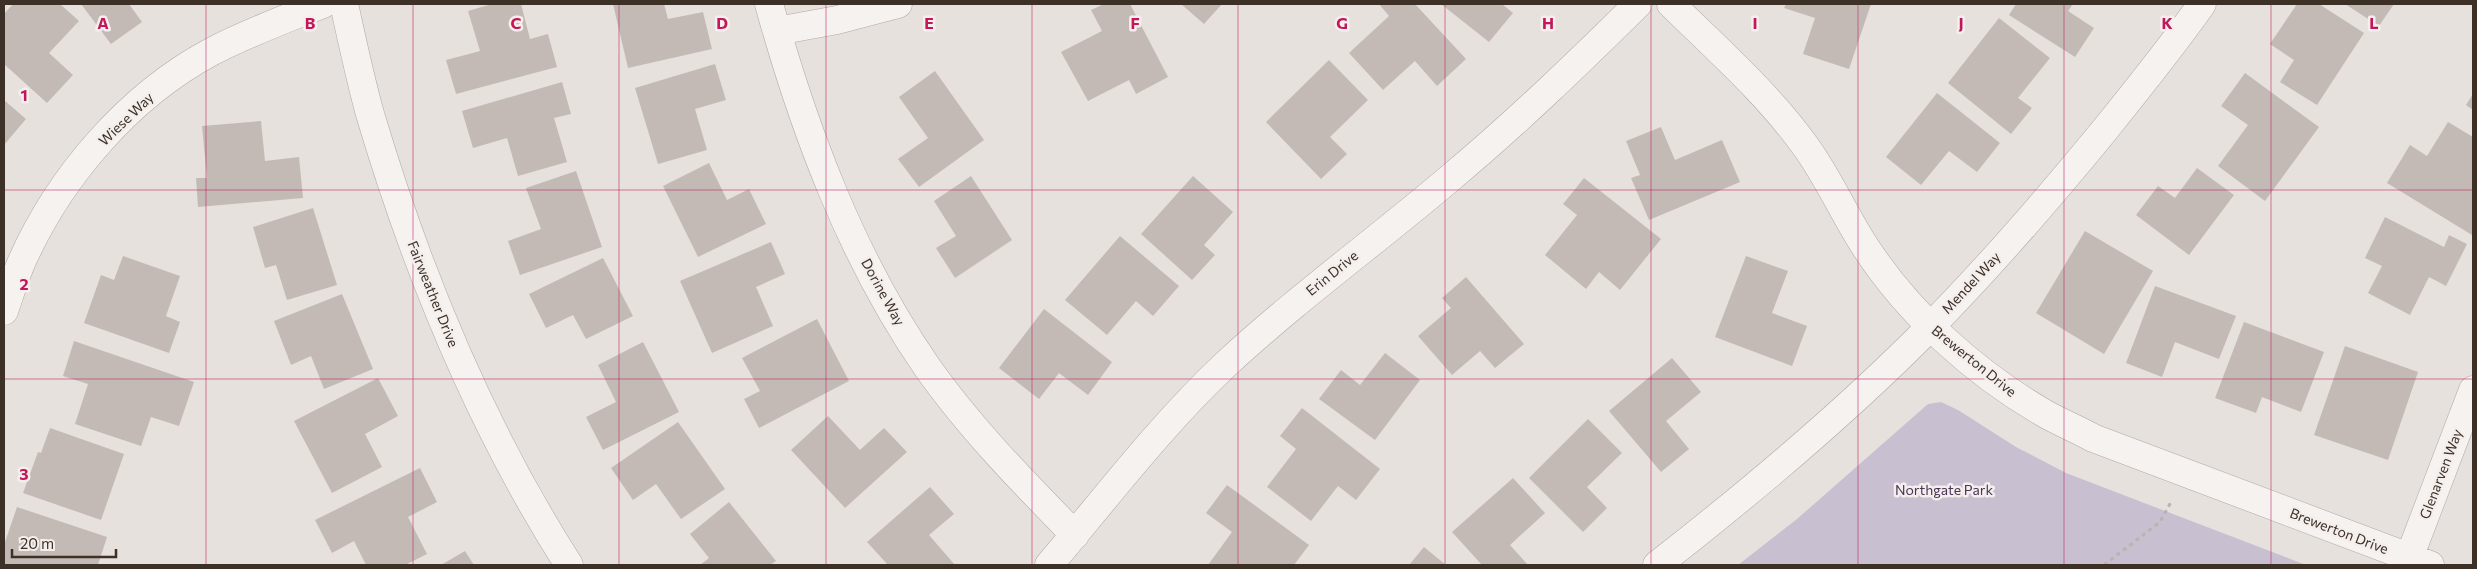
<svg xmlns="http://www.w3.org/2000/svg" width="2477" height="569" viewBox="0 0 2477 569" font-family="Commissioner,sans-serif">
<rect width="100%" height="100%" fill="#e6e1dd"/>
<!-- green -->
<path fill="#c8bfd0" d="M1941,402L1958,410L2016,447L2066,473L2306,565H1738L1797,519L1928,404Z"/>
<!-- building -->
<path fill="#c3bab5" d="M13,4H60L79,21L49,53L73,75L47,103L4,64V14Z
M81,4H129L142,22L111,44Z
M492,4H521L530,39L548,34L557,67L456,94L446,60L480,51L468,11Z
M613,4H664L668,19L703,12L712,49L628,68Z
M1104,4H1130L1168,77L1136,94L1129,80L1088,101L1061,52L1102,31L1091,10Z
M1181,4H1222L1204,24Z
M1379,4H1415L1466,59L1437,86L1415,61L1383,90L1349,53L1389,16Z
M1441,4H1502L1513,13L1489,42Z
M1786,4H1871L1849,69L1803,54L1815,18L1784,8Z
M2016,4H2073L2068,11L2094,28L2075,57L2009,15Z
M2297,4H2319L2364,33L2317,105L2280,82L2294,60L2270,44Z
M2345,4H2394L2379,26Z
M1999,18L2050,58L2018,98L2032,108L2011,134L1948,83Z
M1329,60L1368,100L1330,137L1347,154L1321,179L1266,122Z
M715,64L726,100L695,109L707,150L658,164L635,88Z
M935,71L984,140L919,187L898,159L928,138L899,97Z
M2245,73L2319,127L2265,201L2218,166L2248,125L2221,106Z
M562,82L571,114L554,118L567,162L518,176L507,138L473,148L462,111Z
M1937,93L2000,143L1977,172L1949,151L1921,185L1886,157Z
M2473,94V110L2466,105Z
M4,100L26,119L4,145Z
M261,121L265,161L299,157L303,198L198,207L196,178H207L202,126Z
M2448,122L2473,137L2472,235L2387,183L2410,145L2427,156Z
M1661,127L1675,160L1722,140L1740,182L1649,220L1631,178L1640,175L1626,141Z
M709,163L727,200L749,189L766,224L698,257L663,186Z
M2197,168L2234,195L2189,255L2136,215L2158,186L2175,198Z
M576,171L602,247L520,275L508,241L541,229L526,188Z
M971,176L1012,240L955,278L936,248L956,236L934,201Z
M1193,176L1233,212L1204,245L1215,255L1192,280L1141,234Z
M1584,178L1661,239L1620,290L1599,272L1586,289L1545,255L1577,215L1563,204Z
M313,208L337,285L287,300L276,265L265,268L253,227Z
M2385,217L2444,247L2449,235L2467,244L2446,286L2429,277L2410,315L2368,293L2382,266L2365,258Z
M2085,231L2153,271L2104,354L2036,313Z
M1120,236L1179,286L1153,316L1136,301L1107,335L1065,300Z
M771,242L785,274L756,287L773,326L712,353L680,281Z
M123,256L180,276L166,316L180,322L169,353L84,323L101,275L114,280Z
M1746,256L1788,271L1772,313L1807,326L1792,366L1715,337Z
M603,258L633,316L586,339L573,315L546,328L529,294Z
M1466,277L1524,344L1495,368L1480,351L1452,375L1418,336L1451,308L1442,298Z
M2155,286L2236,316L2219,359L2175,342L2162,377L2126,363Z
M342,294L373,369L324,389L311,356L291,365L274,321Z
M1044,309L1112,362L1088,395L1059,373L1039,399L999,368Z
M817,319L849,381L759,428L744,399L760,391L742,358Z
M2244,322L2324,352L2301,412L2262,397L2256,413L2215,398Z
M74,341L194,382L179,426L151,417L141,446L75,424L88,384L63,376Z
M643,342L679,412L603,450L586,417L616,402L598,365Z
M2345,346L2418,372L2388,460L2314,435Z
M1385,353L1420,380L1375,440L1319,399L1341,370L1360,385Z
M1672,358L1701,392L1666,421L1689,449L1661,472L1609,411Z
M378,378L398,416L365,434L382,467L332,493L294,421Z
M1302,408L1380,469L1356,500L1338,486L1311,521L1267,487L1296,449L1280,436Z
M828,416L860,450L884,428L907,452L845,508L791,450Z
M1588,419L1622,453L1587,487L1607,508L1583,532L1529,478Z
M678,422L725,489L681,519L656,484L633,500L611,468Z
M50,428L124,454L101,520L23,493L38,452L41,453Z
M420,468L437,502L408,517L427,554L405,565H366L354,541L332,553L315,520Z
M1513,478L1545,513L1510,545L1528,565H1482L1452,532Z
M1227,485L1309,545L1294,565H1208L1232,532L1206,513Z
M930,487L954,514L929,535L955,565H888L867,542Z
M729,502L776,561L770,565H700L709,558L690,534Z
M17,507L107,537L98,565H4V545Z
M1424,547L1446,565H1409Z
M465,551L474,565H441Z"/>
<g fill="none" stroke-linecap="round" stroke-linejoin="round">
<defs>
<path id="street" d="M344,4C352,40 360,78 370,114C417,272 480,426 569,565
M769,4C804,130 852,259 927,367C970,428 1023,482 1075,535
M1671,4C1718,50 1768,94 1806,147C1829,179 1845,216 1866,248C1910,315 1974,372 2042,412C2059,422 2077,429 2093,438L2430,565
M777,31L837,20L898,4
M4,311C10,294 15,277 22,261C60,176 129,96 211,52C247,33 285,19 323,4
M2409,558L2473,390
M1049,565C1105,499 1162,424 1225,365C1296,299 1375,242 1449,179C1515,124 1577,64 1638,4
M1657,565C1752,491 1845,413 1930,327C1991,265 2048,199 2103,132C2137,90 2171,48 2202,4"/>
</defs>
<!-- street casing -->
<use href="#street" stroke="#b0a8a3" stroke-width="29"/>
<!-- path -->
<path stroke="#bab4b0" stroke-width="3" stroke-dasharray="4 4" stroke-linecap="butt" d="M2104,565L2160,522L2171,502"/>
<!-- street -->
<use href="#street" stroke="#f5f2f0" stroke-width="28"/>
</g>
<!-- grid -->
<path fill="none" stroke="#c2185b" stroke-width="1" stroke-opacity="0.55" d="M206,4V565M413,4V565M619,4V565M826,4V565M1032,4V565M1238,4V565M1445,4V565M1651,4V565M1858,4V565M2064,4V565M2271,4V565M4,190H2473M4,379H2473"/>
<g text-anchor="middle" stroke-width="5" stroke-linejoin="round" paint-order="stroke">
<!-- street labels -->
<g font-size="14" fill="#3c3027" stroke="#f4efec">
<text transform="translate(126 119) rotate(-44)" y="5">Wiese Way</text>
<text transform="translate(1332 273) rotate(-39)" y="5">Erin Drive</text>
<text transform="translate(1971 283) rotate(-47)" y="5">Mendel Way</text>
<text transform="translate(883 292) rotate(61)" y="5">Dorine Way</text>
<text transform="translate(433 294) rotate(68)" y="5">Fairweather Drive</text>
<text transform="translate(1974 361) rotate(39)" y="5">Brewerton Drive</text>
<text transform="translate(2441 474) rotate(-69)" y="5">Glenarven Way</text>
<text transform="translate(2339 531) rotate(21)" y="5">Brewerton Drive</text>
</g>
<!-- park labels -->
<g font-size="14" fill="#493557" stroke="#f4efec">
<text x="1944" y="495">Northgate Park</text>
</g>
</g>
<g font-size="16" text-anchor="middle" font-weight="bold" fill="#c2185b" stroke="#f4efec" stroke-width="5" stroke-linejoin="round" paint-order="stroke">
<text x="103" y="29">A</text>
<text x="310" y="29">B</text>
<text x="516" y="29">C</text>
<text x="722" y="29">D</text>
<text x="929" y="29">E</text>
<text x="1135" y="29">F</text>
<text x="1342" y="29">G</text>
<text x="1548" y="29">H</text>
<text x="1755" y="29">I</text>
<text x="1961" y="29">J</text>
<text x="2167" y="29">K</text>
<text x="2374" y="29">L</text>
<text x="24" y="101">1</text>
<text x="24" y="290">2</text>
<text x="24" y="480">3</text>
</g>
<!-- border -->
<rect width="2477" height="569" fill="none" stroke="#3c3027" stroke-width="10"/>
<!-- scale -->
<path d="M12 549v8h104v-8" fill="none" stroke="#3c3027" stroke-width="2.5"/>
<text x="20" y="549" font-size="15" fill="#3c3027" stroke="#f4efec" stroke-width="4" paint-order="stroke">20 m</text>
</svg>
